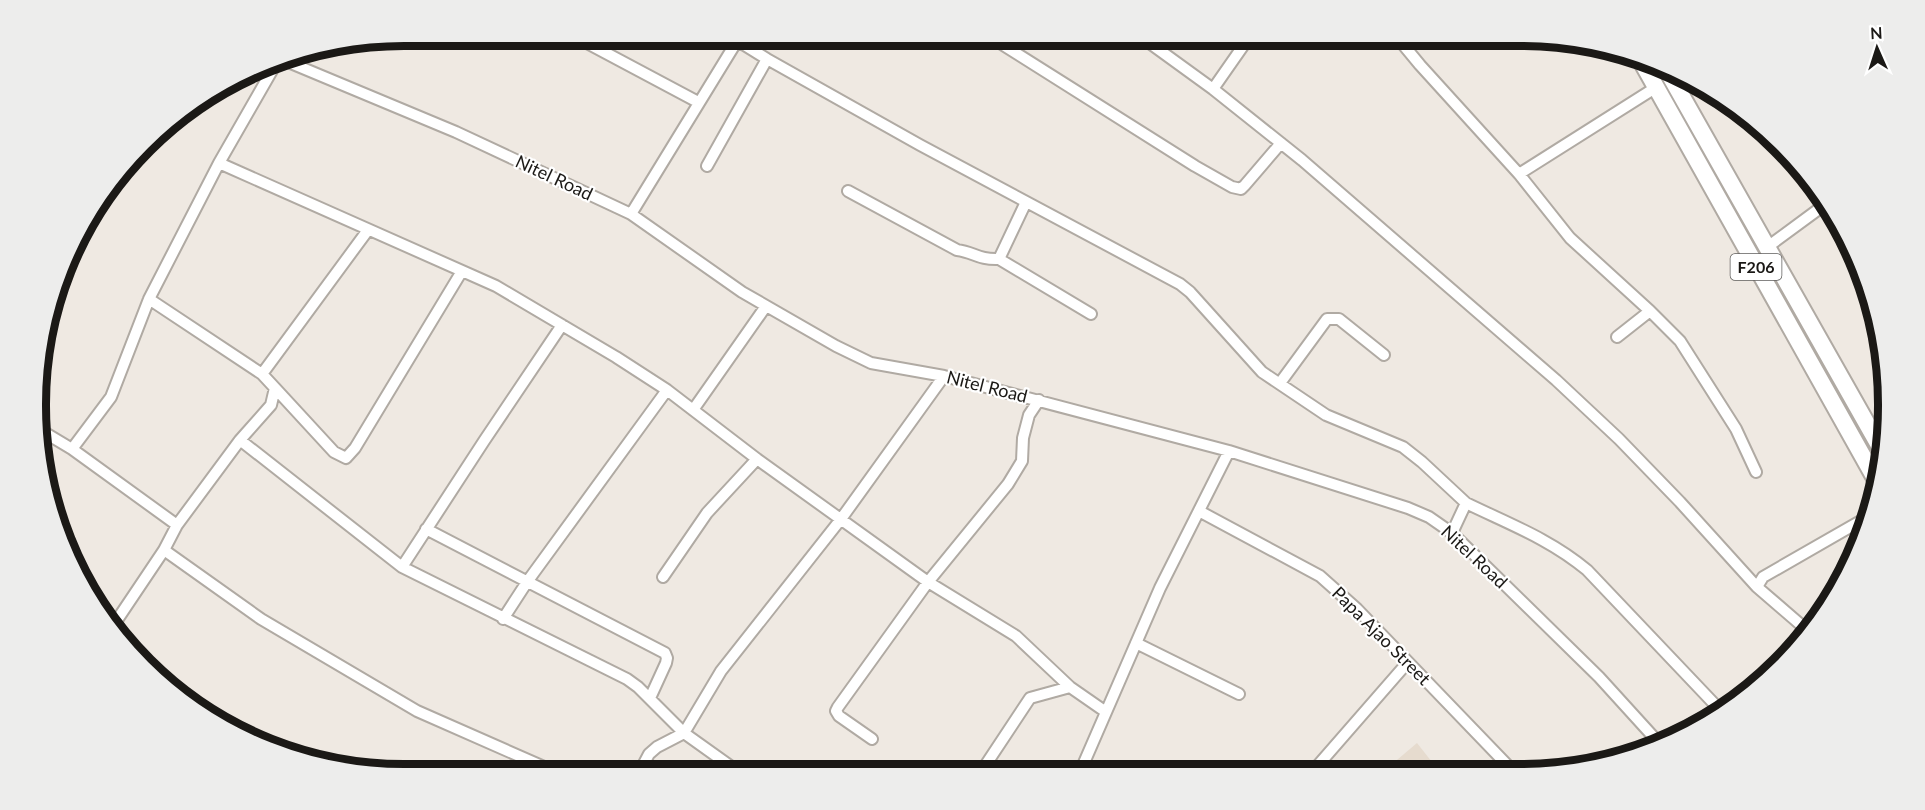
<svg xmlns="http://www.w3.org/2000/svg" width="1925" height="810" viewBox="0 0 1925 810" font-family="Lato,sans-serif">
<rect width="100%" height="100%" fill="#efe9e2"/>
<!-- built -->
<path fill="#e6dbce" d="M1417,743L1439,771H1384Z"/>
<g fill="none" stroke-linecap="round" stroke-linejoin="round">
<defs>
<path id="minor" d="M574,36L698,102
M730,36L767,59L920,145L1180,284L1190,292L1262,372L1326,415L1403,447L1422,462L1466,503
M989,36L1195,166L1232,187L1241,189L1245,185L1281,143
M1140,36L1213,89L1302,160L1556,380L1619,439L1680,502L1757,587L1808,631
M1396,36L1420,65L1519,174L1570,238L1650,311L1680,341L1736,429L1756,472
M281,59L456,132L631,214L742,292L836,346L871,363L944,376L1229,451L1408,508L1429,517L1452,533L1599,677L1659,743
M1213,89L1250,36
M219,163L496,286L616,357L667,390L757,459L928,582L1016,636L1070,687L1106,712
M707,166L767,59
M1519,174L1655,88
M848,191L957,250C974,252 978,260 999,259L1091,314
M631,214L737,41
M1766,248L1823,206
M999,259L1026,202
M149,299L262,374
M1617,337L1650,311
M1280,383L1327,319H1339L1384,355
M275,388L334,452L346,458L355,448L462,271
M693,410L766,306
M42,431L72,449L177,525
M240,440L402,567L627,679L638,687L684,733L740,773
M72,449L111,397L149,299L219,163L278,60
M1199,511L1320,576L1357,609L1513,771
M426,529L665,653L667,658L666,663L650,698
M1452,533L1466,503C1509,524 1550,539 1587,570L1721,711
M164,550L261,619L417,711L560,774
M402,567L484,441L562,325
M663,577L707,513L757,459
M1757,587L1763,577L1871,515
M503,619L527,582L667,390
M113,626L164,550L177,525L240,440L271,405L275,388L262,374L368,230
M1136,643L1239,694
M872,739L839,716L836,711L838,707L928,582L1008,484L1022,461L1023,438L1029,415L1039,400
M1313,771L1408,662
M981,772L1030,698L1070,687
M1080,772L1160,588L1229,451
M639,773L649,754L657,747L684,733L721,671L841,519L944,376"/>
<path id="primary" d="M1638,55L1875,478
M1668,72L1880,447"/>
</defs>
<!-- minor casing -->
<use href="#minor" stroke="#b0aaa3" stroke-width="14"/>
<!-- primary casing -->
<use href="#primary" stroke="#b0aaa3" stroke-width="20"/>
<!-- minor -->
<use href="#minor" stroke="#fff" stroke-width="10"/>
<!-- primary -->
<use href="#primary" stroke="#fff" stroke-width="16"/>
</g>
<g text-anchor="middle" stroke-width="4.5" stroke-linejoin="round" paint-order="stroke">
<!-- shield labels -->
<rect fill="#fff" stroke="#5f5e5c" stroke-width="1.5" x="1730.5" y="254" width="51" height="26" rx="4.5"/>
<g font-size="16" font-weight="bold" fill="#1b1916">
<text x="1756" y="273">F206</text>
</g>
<!-- street labels -->
<g font-size="18" fill="#1b1916" stroke="#fff">
<text transform="translate(554 178) rotate(25)" y="6">Nitel Road</text>
<text transform="translate(987 387) rotate(14)" y="6">Nitel Road</text>
<text transform="translate(1474 557) rotate(43)" y="6">Nitel Road</text>
<text transform="translate(1381 636) rotate(45)" y="6">Papa Ajao Street</text>
</g>
</g>
<!-- crop -->
<path d="M0 0H1925V810H0ZM404 46H1520A358 358 0 0 1 1878 404V406A358 358 0 0 1 1520 764H404A358 358 0 0 1 46 406V404A358 358 0 0 1 404 46Z" fill="#ededec" fill-rule="evenodd"/>
<path fill="none" stroke="#1b1916" stroke-width="8" d="M404 46H1520A358 358 0 0 1 1878 404V406A358 358 0 0 1 1520 764H404A358 358 0 0 1 46 406V404A358 358 0 0 1 404 46Z"/>
<!-- north arrow -->
<g transform="translate(1877 48) rotate(357)" stroke="#ffffff" stroke-width="4.5" paint-order="stroke">
<path d="M0-4.5L10 22L0 15L-10 22Z" fill="#1b1916"/>
<text y="-9" font-size="16" font-weight="bold" text-anchor="middle" fill="#1b1916">N</text>
</g>
</svg>
